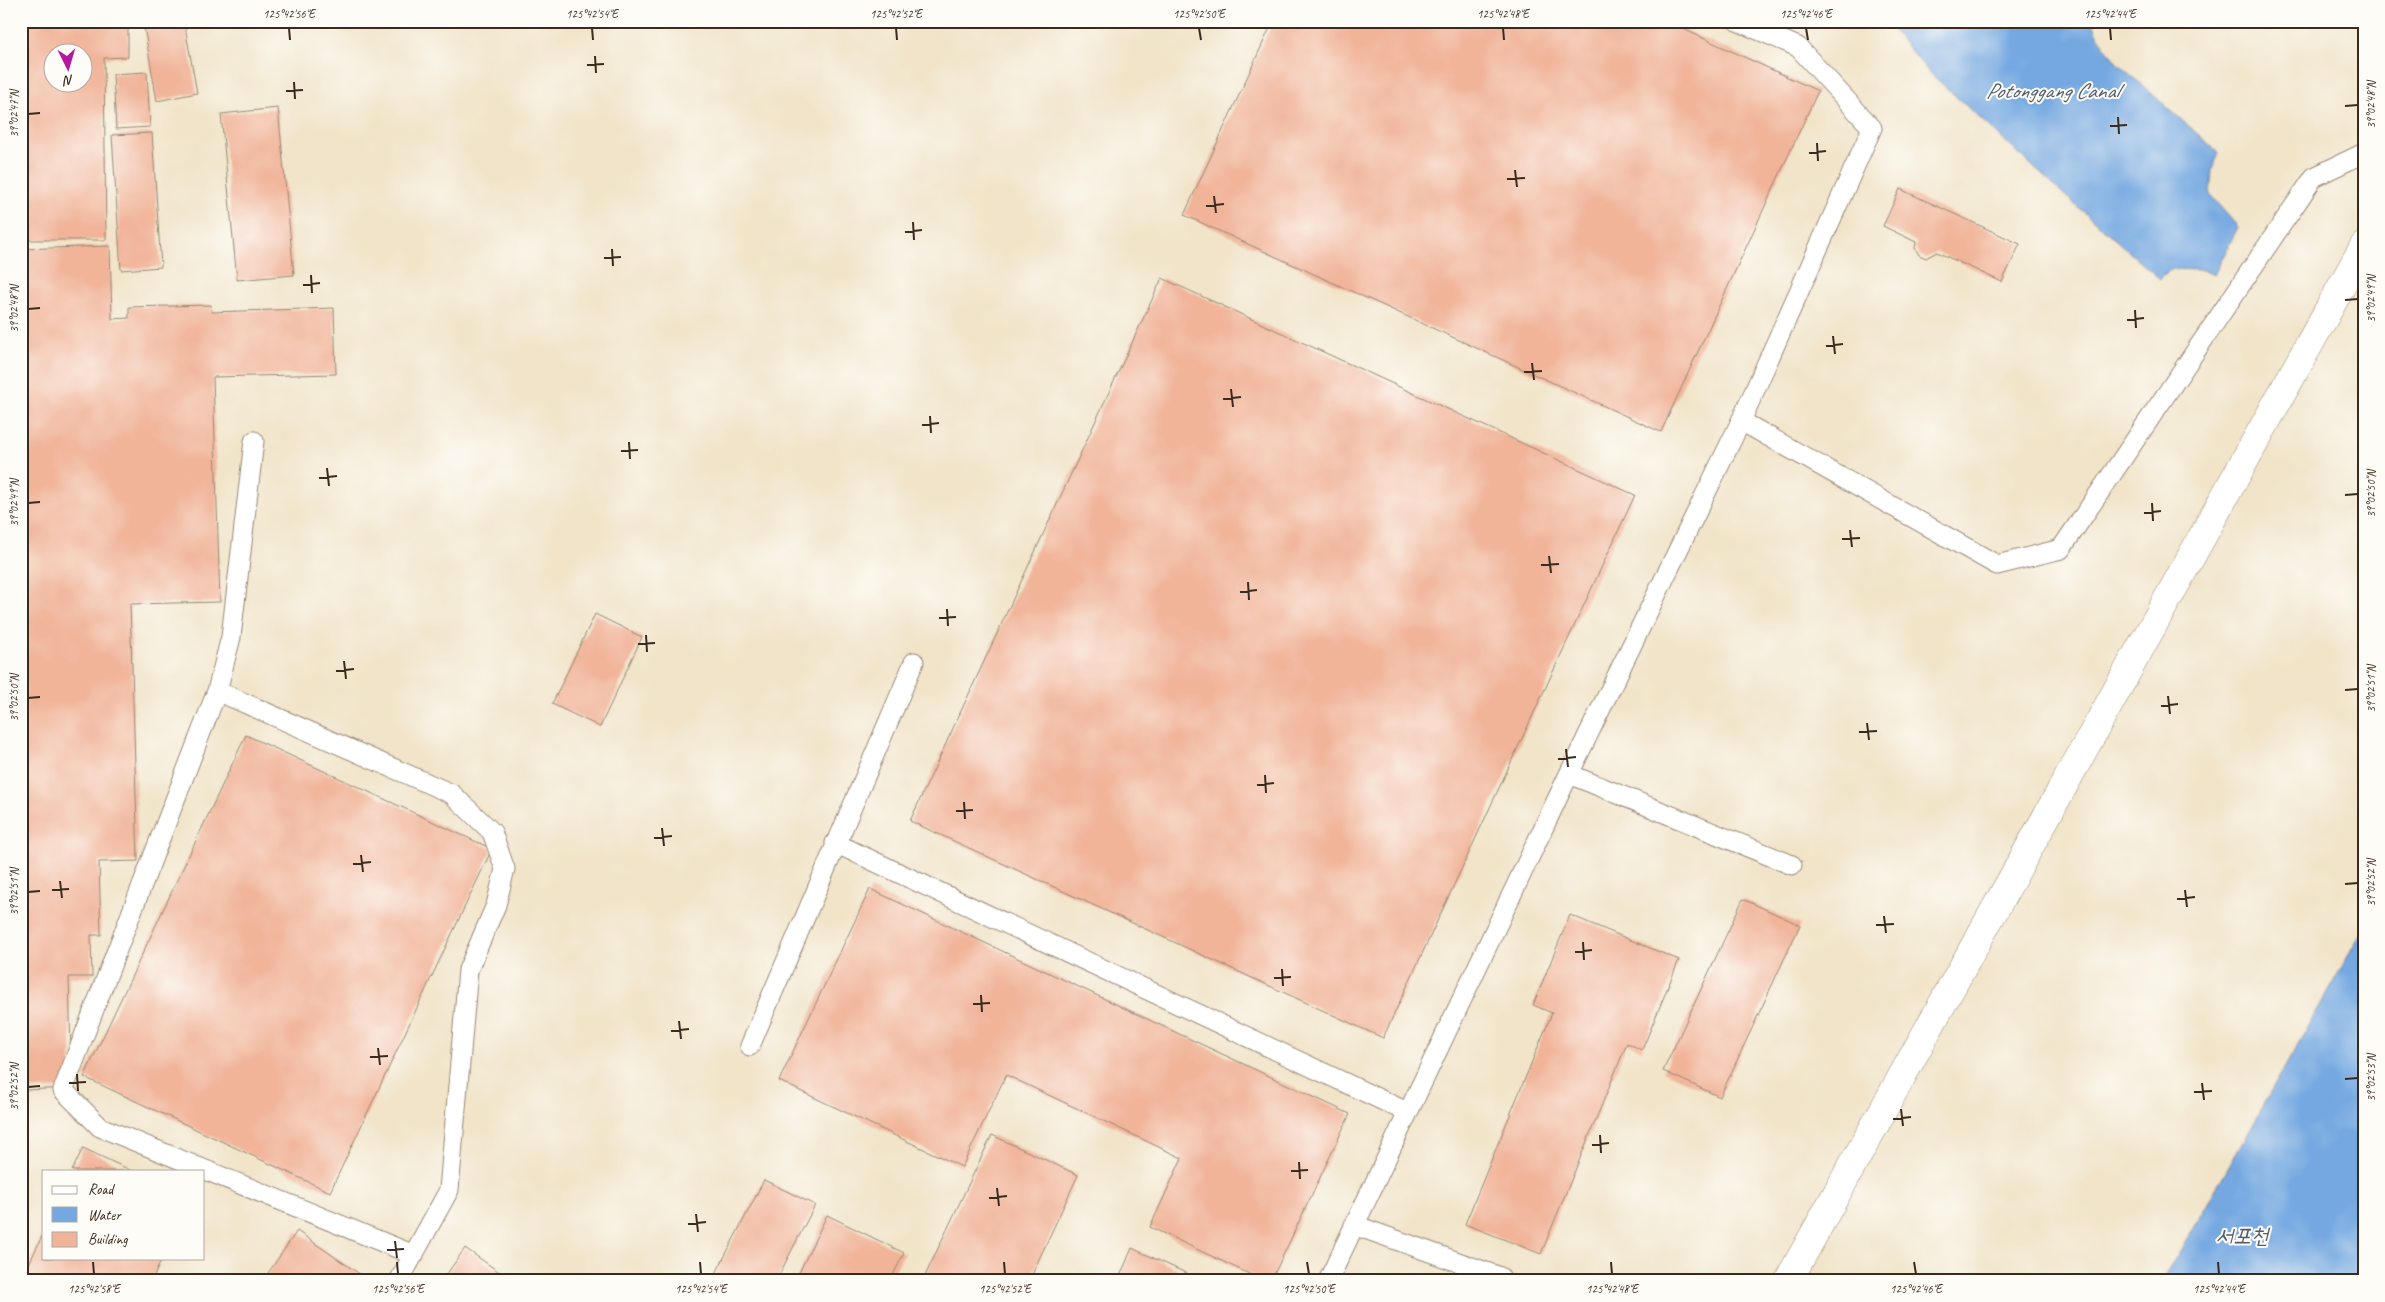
<svg xmlns="http://www.w3.org/2000/svg" width="2385" height="1302" viewBox="0 0 2385 1302" font-family="Caveat,'Poor Story',sans-serif">
<rect width="100%" height="100%" fill="#fdfcf7"/>
<filter id="ink" filterUnits="userSpaceOnUse"><feTurbulence type="fractalNoise" baseFrequency=".02" numOctaves="2"/><feDisplacementMap in="SourceGraphic" scale="10" xChannelSelector="R" yChannelSelector="G"/><feConvolveMatrix kernelMatrix="1 2 1 2 8 2 1 2 1" color-interpolation-filters="sRGB"/></filter>
<filter id="wash" filterUnits="userSpaceOnUse"><feTurbulence type="fractalNoise" baseFrequency=".0096" numOctaves="4" result="noise"/><feDisplacementMap in="SourceGraphic" scale="20" xChannelSelector="R" yChannelSelector="G"/><feGaussianBlur stdDeviation="1.12" result="paint"/><feColorMatrix in="noise" values="0 0 0 0 0 0 0 0 0 0 0 0 0 0 0 0 0 1.4 0 .05"/><feComposite in="paint" operator="in"/></filter>
<g filter="url(#wash)">
<rect width="100%" height="100%" fill="#f1e4c9"/>
<!-- water -->
<path fill="#75a8e1" stroke="#586980" d="M1885,21H2093L2098,37L2117,63L2219,153L2212,170L2210,195L2238,227L2214,275L2202,270L2170,269L2160,279L2052,184L1929,72Z
M2364,928V1281H2161L2177,1257Z"/>
<g id="blocks">
<!-- building -->
<path fill="#f1b499" fill-rule="evenodd" d="M23,21H128V57L104,58L106,240H25ZM52,52H82V82H52Z
M143,21H184L197,93L157,101Z
M1273,21H1666L1818,91L1661,432L1184,215Z
M147,72L150,127L116,129L113,74Z
M278,108L294,275L237,280L221,114Z
M152,133L161,267L121,270L112,135Z
M1900,189L2020,244L2002,282L1937,252L1926,258L1919,255L1915,248L1916,242L1883,226Z
M110,246L112,319L129,318V307L211,305L212,312L334,308L336,374L213,377L220,602L130,604L138,861L99,862L101,935H91L92,977H69L72,1088L22,1090L21,249Z
M1162,278L1635,495L1383,1038L910,821Z
M595,614L642,637L600,727L552,704Z
M246,735L492,849L330,1192L84,1077Z
M870,889L1350,1114L1271,1281H1264L1150,1227L1182,1158L1006,1075L962,1167L779,1081Z
M1743,899L1800,925L1720,1097L1663,1071Z
M1570,915L1679,960L1642,1050L1627,1043L1541,1254L1465,1224L1552,1013L1533,1005Z
M992,1135L1078,1175L1029,1281H925L923,1280Z
M83,1148L132,1171H72Z
M764,1180L815,1205L776,1281H712Z
M827,1215L904,1253L890,1281H795Z
M297,1231L370,1281H267L264,1279Z
M44,1232V1258H162L152,1281H21Z
M465,1248L512,1281H442Z
M1132,1248L1203,1281H1118Z
M1419,1274L1434,1281H1416Z"/>
</g>
</g>
<g filter="url(#ink)">
<use href="#blocks" fill-opacity="0" stroke="#968774" stroke-width="1"/>
<g fill="none" stroke-linecap="round" stroke-linejoin="round">
<defs>
<path id="lane" d="M1741,421L1997,565L2061,549L2314,177L2364,153
M254,441L231,637L217,691L63,1090L100,1127L414,1255
M217,691L452,794L492,832L505,869L496,905L468,970L449,1190L399,1281
M1569,774L1792,865
M835,843L1407,1112
M750,1046L914,662
M1354,1225L1500,1277
M1328,1281L1569,774L1741,421L1872,128L1798,47L1737,21"/>
<path id="secondary" d="M1788,1281L2364,246"/>
</defs>
<!-- lane casing -->
<use href="#lane" stroke="#968774" stroke-width="21"/>
<!-- secondary casing -->
<use href="#secondary" stroke="#968774" stroke-width="29"/>
<!-- lane -->
<use href="#lane" stroke="#fff" stroke-width="19"/>
<!-- secondary -->
<use href="#secondary" stroke="#fff" stroke-width="28"/>
</g>
</g>
<!-- ticks -->
<path fill="none" stroke="#3b2a1e" stroke-width="2" d="M289,28L290,40M592,28L593,40M896,28L897,40M1199,28L1201,40M1503,28L1504,40M1806,28L1808,40M2110,28L2111,40M595,56L596,73M587,65L604,64M294,82L295,99M286,91L303,90M2345,106L2358,105M28,114L40,113M2118,117L2119,134M2110,126L2127,125M1817,143L1818,161M1809,153L1826,151M1515,170L1517,187M1507,179L1525,178M1214,196L1216,213M1206,206L1224,204M913,222L914,240M905,232L922,230M612,249L613,266M604,258L621,257M311,275L312,293M303,285L320,283M2345,300L2358,299M28,309L40,308M2135,310L2136,328M2127,320L2144,318M1833,336L1835,354M1826,346L1843,344M1532,363L1534,380M1524,372L1542,371M1231,389L1233,407M1223,399L1241,397M930,416L931,433M922,425L939,423M629,442L630,459M621,451L638,450M327,468L329,486M319,478L337,476M2345,495L2358,494M28,503L40,502M2152,503L2153,521M2144,513L2161,511M1850,530L1852,547M1842,539L1860,538M1549,556L1551,573M1541,565L1559,564M1248,582L1249,600M1240,592L1257,590M947,609L948,626M939,618L956,617M646,635L647,652M638,644L655,643M344,661L346,679M336,671L354,669M2345,690L2358,689M2168,696L2170,714M28,698L40,697M2161,706L2178,704M1867,723L1869,740M1859,732L1877,731M1566,749L1568,767M1558,759L1576,757M1265,775L1266,793M1257,785L1274,783M964,802L965,819M956,811L973,810M662,828L664,846M654,838L672,836M361,855L363,872M353,864L371,862M60,881L62,898M2345,884L2358,883M52,890L69,889M2185,890L2187,907M28,892L40,891M2177,899L2195,897M1884,916L1886,933M1876,925L1894,924M1583,942L1584,960M1575,952L1592,950M1282,969L1283,986M1274,978L1291,977M981,995L982,1012M973,1004L990,1003M679,1021L681,1039M671,1031L689,1029M378,1048L380,1065M370,1057L388,1056M77,1074L78,1091M2345,1079L2358,1078M69,1083L86,1082M2202,1083L2204,1100M28,1087L40,1086M2194,1092L2212,1091M1901,1109L1903,1126M1893,1119L1911,1117M1600,1135L1601,1153M1592,1145L1609,1143M1299,1162L1300,1179M1291,1171L1308,1170M997,1188L999,1206M989,1198L1007,1196M696,1214L698,1232M688,1224L706,1222M395,1241L397,1258M387,1250L404,1249M93,1262L94,1274M397,1262L398,1274M700,1262L701,1274M1004,1262L1005,1274M1307,1262L1309,1274M1611,1262L1612,1274M1914,1262L1916,1274M2218,1262L2219,1274"/>
<g text-anchor="middle" stroke-width="4" stroke-linejoin="round" paint-order="stroke">
<!-- water labels -->
<g font-size="22" font-style="italic" fill="#525c6c" stroke="#fdfcf7">
<text x="2052" y="98">Potonggang Canal</text>
<text x="2242" y="1243">서포천</text>
</g>
</g>
<!-- margin -->
<rect width="2385" height="1302" fill="none" stroke="#fdfcf7" stroke-width="55"/>
<!-- legend -->
<rect x="42" y="1170" width="162" height="90" fill="#fdfcf7" stroke="#afa8a0"/>
<rect x="52" y="1186" width="25" height="8" fill="#ffffff" stroke="#afa8a0"/>
<text x="88" y="1194" font-size="15" fill="#3b2a1e">Road</text>
<rect x="52" y="1207" width="25" height="15" fill="#75a8e1" stroke="#afa8a0"/>
<text x="88" y="1220" font-size="15" fill="#3b2a1e">Water</text>
<rect x="52" y="1232" width="25" height="15" fill="#f1b499" stroke="#afa8a0"/>
<text x="88" y="1244" font-size="15" fill="#3b2a1e">Building</text>
<!-- north arrow -->
<g transform="translate(68 68) rotate(175)"><circle r="24" fill="#fdfcf7" stroke="#afa8a0"/>
<path d="M0-4L9 19L0 12L-9 19Z" fill="#b5179e"/>
<text y="-8" font-size="14" font-weight="bold" text-anchor="middle" fill="#3b2a1e">N</text>
</g>
<rect x="28" y="28" width="2330" height="1246" fill="none" stroke="#3b2a1e" stroke-width="2"/>
<g font-size="12" text-anchor="middle" fill="#3b2a1e">
<text x="289" y="18">125°42'56"E</text>
<text x="592" y="18">125°42'54"E</text>
<text x="896" y="18">125°42'52"E</text>
<text x="1199" y="18">125°42'50"E</text>
<text x="1503" y="18">125°42'48"E</text>
<text x="1806" y="18">125°42'46"E</text>
<text x="2110" y="18">125°42'44"E</text>
<text transform="translate(2371 105) rotate(-90)" y="4">39°02'48"N</text>
<text transform="translate(14 114) rotate(-90)" y="4">39°02'47"N</text>
<text transform="translate(2371 299) rotate(-90)" y="4">39°02'49"N</text>
<text transform="translate(14 309) rotate(-90)" y="4">39°02'48"N</text>
<text transform="translate(2371 494) rotate(-90)" y="4">39°02'50"N</text>
<text transform="translate(14 503) rotate(-90)" y="4">39°02'49"N</text>
<text transform="translate(2371 689) rotate(-90)" y="4">39°02'51"N</text>
<text transform="translate(14 698) rotate(-90)" y="4">39°02'50"N</text>
<text transform="translate(2371 883) rotate(-90)" y="4">39°02'52"N</text>
<text transform="translate(14 892) rotate(-90)" y="4">39°02'51"N</text>
<text transform="translate(2371 1078) rotate(-90)" y="4">39°02'53"N</text>
<text transform="translate(14 1087) rotate(-90)" y="4">39°02'52"N</text>
<text x="94" y="1293">125°42'58"E</text>
<text x="398" y="1293">125°42'56"E</text>
<text x="701" y="1293">125°42'54"E</text>
<text x="1005" y="1293">125°42'52"E</text>
<text x="1309" y="1293">125°42'50"E</text>
<text x="1612" y="1293">125°42'48"E</text>
<text x="1916" y="1293">125°42'46"E</text>
<text x="2219" y="1293">125°42'44"E</text>
</g>
</svg>
